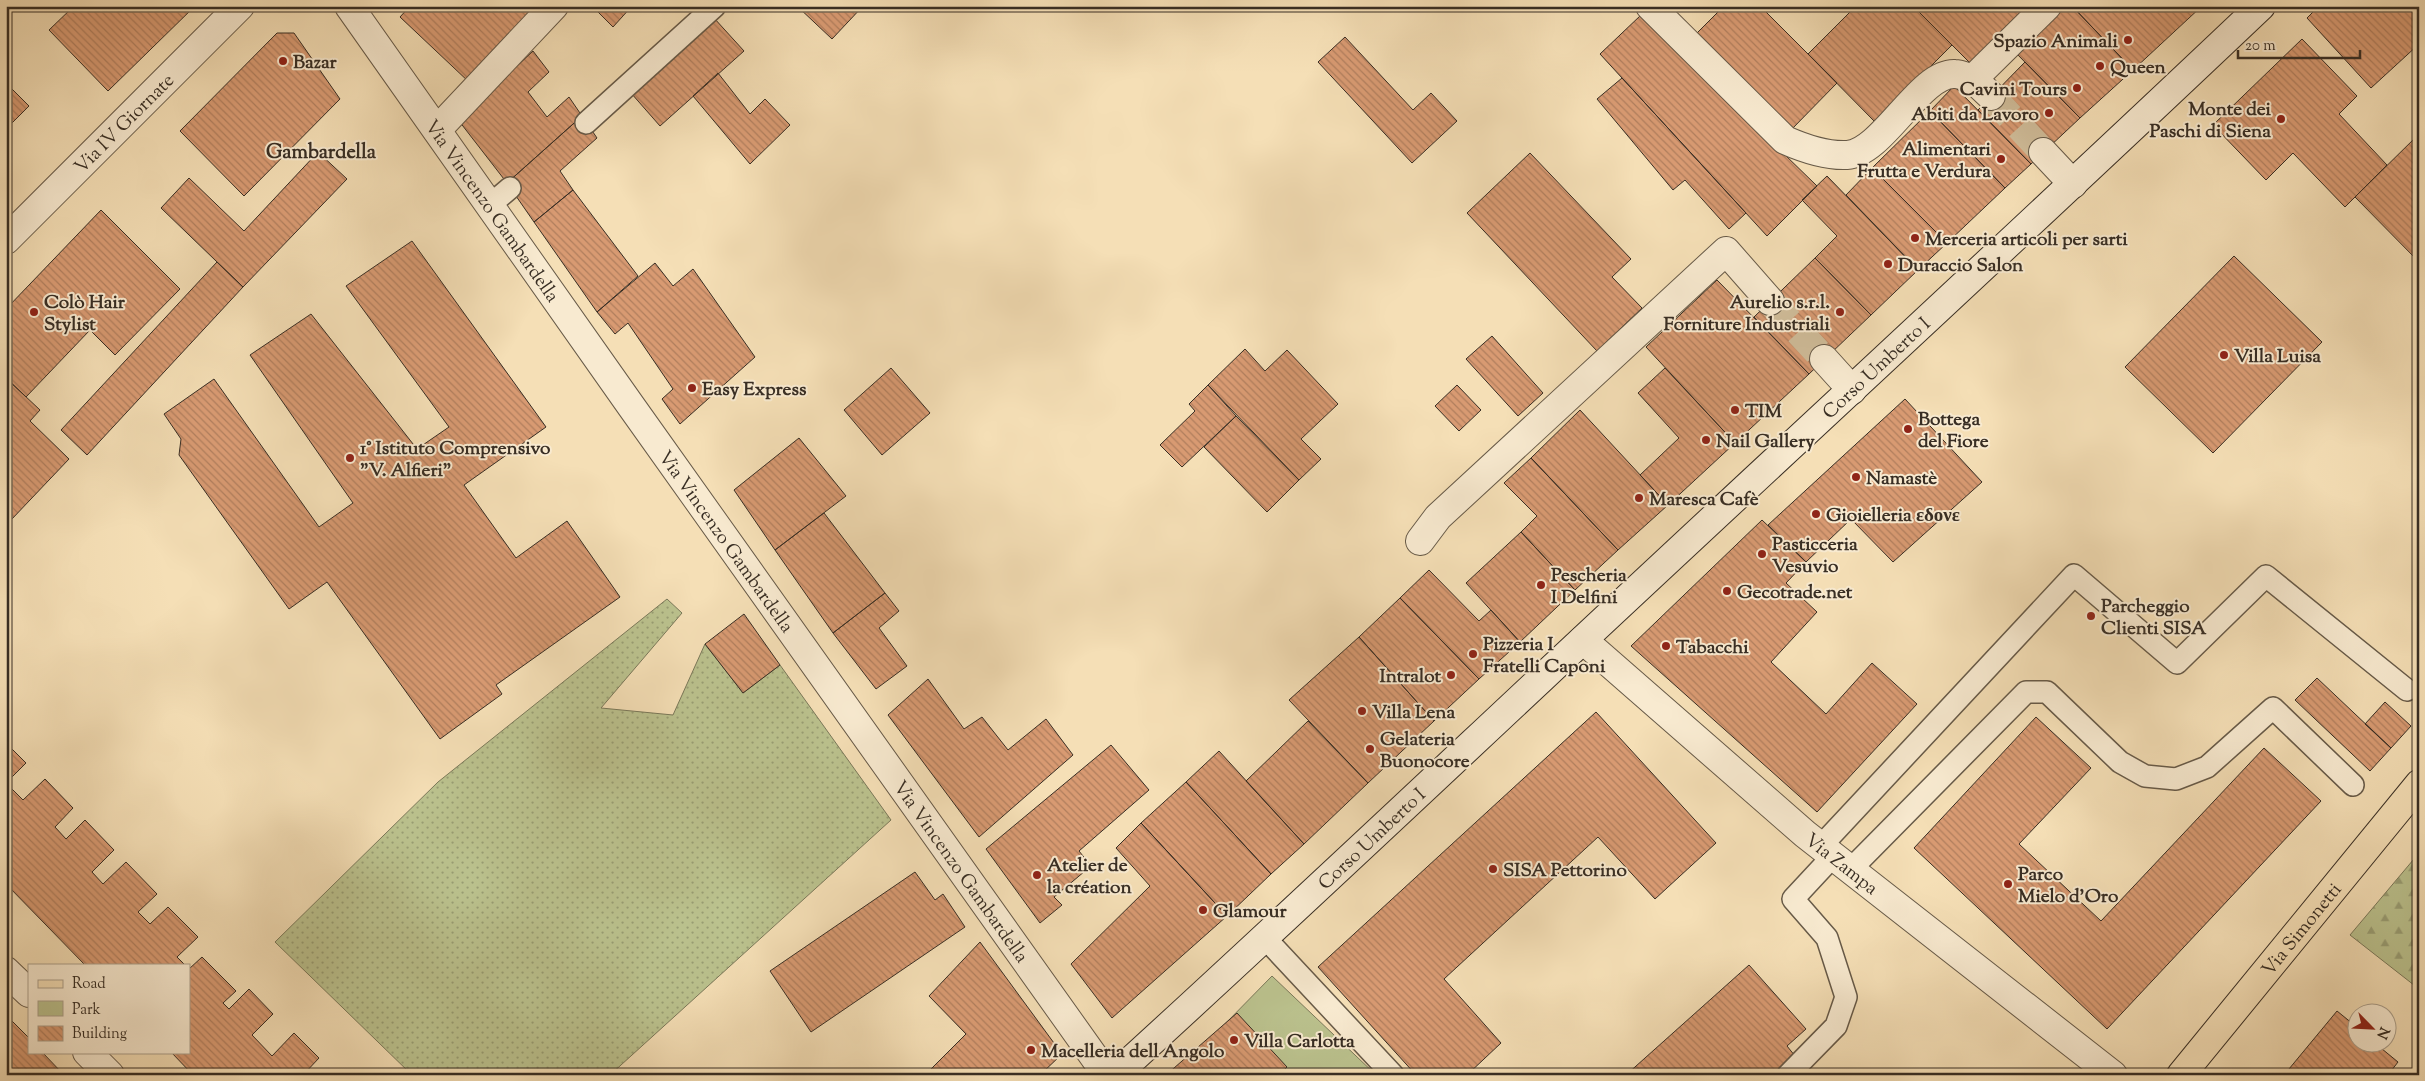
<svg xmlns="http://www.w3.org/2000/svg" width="2425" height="1081" viewBox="0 0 2425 1081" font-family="'Sorts Mill Goudy',serif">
<defs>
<pattern id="grass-dots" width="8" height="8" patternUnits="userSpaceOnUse" patternTransform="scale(1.25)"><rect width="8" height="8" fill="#bbc28e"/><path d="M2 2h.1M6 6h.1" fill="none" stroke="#999e74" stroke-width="1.8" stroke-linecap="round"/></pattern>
<pattern id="forest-firs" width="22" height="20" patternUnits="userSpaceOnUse" patternTransform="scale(1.25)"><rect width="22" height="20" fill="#bbc28e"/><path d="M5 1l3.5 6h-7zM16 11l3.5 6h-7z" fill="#999e74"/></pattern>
<pattern id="building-back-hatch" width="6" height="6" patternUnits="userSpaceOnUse" patternTransform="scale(1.25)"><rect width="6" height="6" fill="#d89a72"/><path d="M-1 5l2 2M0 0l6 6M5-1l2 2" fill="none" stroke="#b07e5d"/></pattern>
</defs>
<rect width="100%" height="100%" fill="#f5dfb6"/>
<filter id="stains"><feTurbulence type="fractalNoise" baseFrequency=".004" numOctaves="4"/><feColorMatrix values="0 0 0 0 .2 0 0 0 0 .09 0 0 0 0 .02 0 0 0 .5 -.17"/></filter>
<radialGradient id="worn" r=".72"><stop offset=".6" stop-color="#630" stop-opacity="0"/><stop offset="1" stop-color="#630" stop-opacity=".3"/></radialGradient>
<!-- grass -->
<path fill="url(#grass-dots)" stroke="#7a7859" d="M667,599L682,613L601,708L673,715L705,644L743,693L780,665L891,820L610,1075H412L275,942L438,782Z"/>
<!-- forest -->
<path fill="url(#forest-firs)" stroke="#7a7859" d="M2419,853V989L2350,935Z"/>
<!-- park -->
<path fill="#bbc28e" stroke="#7a7859" d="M1272,976L1376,1075H1175Z"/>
<!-- building -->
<path fill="url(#building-back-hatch)" stroke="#382e24" d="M74,6H195L108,91L49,30Z
M410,6H542L470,83L400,17Z
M592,6H632L613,27Z
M797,6H863L832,39Z
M1724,6H1760L1837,83L1790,131L1694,36Z
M1856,6H1913L1952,45L1875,122L1808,54Z
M1917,6H2029L1971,64L1915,8Z
M2061,6H2072L2133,70L2080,118L2013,50Z
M2072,6H2202L2133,70Z
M2319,6H2419V44L2371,88L2307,18Z
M1641,15L1817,186L1767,236L1600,54Z
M714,18L744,51L660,126L631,93Z
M277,33H294L340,99L244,196L180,131Z
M1345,37L1413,110L1431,93L1457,121L1412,163L1318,62Z
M2302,39L2357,96L2339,114L2387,165L2345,207L2293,153L2266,180L2213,125Z
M533,51L549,72L528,92L547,117L569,97L582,116L507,183L459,121Z
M2025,62L2080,118L2031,164L1978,110Z
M718,73L750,114L765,99L790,125L750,164L693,96Z
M1622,78L1746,213L1729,229L1685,180L1673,190L1597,99Z
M6,83L29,106L6,129Z
M1954,86L2031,164L2005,188L1930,111Z
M1930,111L2005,188L1947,243L1872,168Z
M582,116L597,138L560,171L573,190L534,222L507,183Z
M2419,134V262L2355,197Z
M318,152L347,179L243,287L161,208L189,178L244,231Z
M1530,153L1631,259L1612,277L1642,308L1597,351L1467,213Z
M1872,168L1947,243L1918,270L1846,195Z
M1827,176L1918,270L1871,315L1815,258L1837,236L1802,200Z
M573,190L638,276L597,312L534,222Z
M101,210L180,289L115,355L90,330L26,397L6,378V309Z
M412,241L546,427L464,485L516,558L567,521L620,597L496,685L502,694L440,739L327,582L289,609L179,455L181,439L164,414L214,379L319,527L353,503L250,355L311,314L417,449L449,427L346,286Z
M2234,256L2322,342L2213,453L2125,367Z
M1815,258L1871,315L1809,374L1754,317Z
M217,262L243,287L87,455L61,430Z
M655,263L673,286L693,269L755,357L680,424L662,399L673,389L628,323L615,334L597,312Z
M1717,280L1809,374L1735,443L1646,347Z
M1492,336L1543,393L1518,416L1466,359Z
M1245,349L1265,371L1287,350L1338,404L1301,439L1321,459L1299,480L1208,385Z
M891,368L930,413L882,455L844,410Z
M1665,368L1735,443L1668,505L1640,475L1679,438L1638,393Z
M6,378L40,410L30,421L69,459L11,520L6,516Z
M1208,385L1236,416L1182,467L1160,445L1195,411L1189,404Z
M1457,385L1481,410L1459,431L1435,406Z
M1905,399L1982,482L1893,562L1851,519L1806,562L1768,525Z
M1580,410L1668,505L1618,550L1531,458Z
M1236,416L1299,480L1267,512L1204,447Z
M799,438L846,496L775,550L734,490Z
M1531,458L1618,550L1575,590L1521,532L1537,516L1504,483Z
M824,513L885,593L833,633L775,550Z
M1762,520L1806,562L1786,583L1817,612L1771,662L1826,714L1872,663L1917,704L1817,812L1631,646Z
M1521,532L1575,590L1520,642L1466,583Z
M1429,570L1479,621L1491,610L1520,642L1479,679L1400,598Z
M885,593L899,611L879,628L907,666L876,689L833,633Z
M1400,598L1479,679L1434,721L1359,637Z
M744,614L780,665L743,693L705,644Z
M1359,637L1434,721L1368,783L1289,700Z
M2317,678L2391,748L2370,771L2295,700Z
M928,679L964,729L982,717L1008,750L1046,719L1073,755L979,837L888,715Z
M2385,702L2411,726L2391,748L2365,724Z
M1596,712L1716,843L1655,899L1598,837L1444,979L1501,1043L1467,1075H1416L1318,967Z
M2036,717L2091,768L2019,844L2101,921L2264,748L2321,801L2107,1029L1914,848Z
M1308,721L1368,783L1304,844L1246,781Z
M6,743L26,763L6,783L23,800L45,779L73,808L55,827L66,839L85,820L114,850L92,872L103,884L126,862L157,894L138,912L150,924L168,907L198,937L177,957L185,965H85L6,884Z
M1111,745L1149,790L1079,851L1091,866L1054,897L1062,905L1040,923L986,849Z
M1219,751L1304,844L1271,874L1186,782Z
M1186,782L1271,874L1227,916L1141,823Z
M1141,823L1227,916L1112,1018L1071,964L1150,886L1116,848Z
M915,872L935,900L943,894L965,927L811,1032L770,971Z
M980,942L1062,1054L1040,1075H925L966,1034L929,996Z
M202,957L236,991L223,1003L229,1009L249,989L273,1014L252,1035L272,1056L294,1033L319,1058L303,1075H193L171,1052H189V969Z
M1749,965L1806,1029L1787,1046L1795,1056L1775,1075H1626Z
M2337,1011L2358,1028V1044H2376L2398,1062L2388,1075H2284Z
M1237,1013L1287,1067L1279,1075H1166Z
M6,1015L29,1038V1052H42L64,1075H6Z"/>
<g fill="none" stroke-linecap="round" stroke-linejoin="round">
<!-- street-tunnel -->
<path stroke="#cfbc99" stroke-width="28" stroke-dasharray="28 14" stroke-linecap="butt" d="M1991,96L2043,152
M1770,301L1824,359"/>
<defs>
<path id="lane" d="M586,123L715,6
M490,205L510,188
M1821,846L2074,575L2177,663L2266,576L2407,690
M1851,869L2026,692H2047L2120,762L2145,776L2176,779L2207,767L2273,708L2353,785
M1265,938L1393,1075
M1788,1075L1836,1026L1846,997L1827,938L1793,899L1833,856"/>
<g id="street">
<path id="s1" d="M349,6L631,406L1107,1075"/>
<path d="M1650,6L1785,140C1803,148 1827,156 1847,155C1883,153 1920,72 1955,74C1960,74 1967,77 1973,79L2047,6"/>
<path d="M1973,79L1991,96"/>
<path d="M437,130L554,6"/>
<path d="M2043,152L2073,184"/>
<path id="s2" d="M6,240L240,6"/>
<path d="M1824,359L1852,390"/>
<path d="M1420,541L1438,517L1726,251L1770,301"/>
<path id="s3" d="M1583,640L1805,834L2113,1075"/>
<path d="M6,971L29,993"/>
<path d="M87,1052L110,1075"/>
</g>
<g id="secondary">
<path id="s4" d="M1115,1075C1259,944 1400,811 1542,678C1781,454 2023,232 2261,6"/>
</g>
<g id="primary">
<path id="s5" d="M2181,1075L2419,784"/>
</g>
</defs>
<!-- lane casing -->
<use href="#lane" stroke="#675a48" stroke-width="24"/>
<!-- street casing -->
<use href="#street" stroke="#675a48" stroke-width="30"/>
<!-- secondary casing -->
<use href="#secondary" stroke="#382e24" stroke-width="30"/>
<!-- primary casing -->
<use href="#primary" stroke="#382e24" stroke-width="30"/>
<!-- lane -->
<use href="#lane" stroke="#f8ead0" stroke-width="21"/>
<!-- street -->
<use href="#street" stroke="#f8ead0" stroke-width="28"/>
<!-- secondary -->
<use href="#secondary" stroke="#f8ead0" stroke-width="28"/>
<!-- primary -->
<use href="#primary" stroke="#f5dfb6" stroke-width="28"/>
</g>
<!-- markers -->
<g fill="#8f2418" stroke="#f8ead0" stroke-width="2">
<circle cx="2128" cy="40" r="5"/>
<circle cx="283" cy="61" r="5"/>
<circle cx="2100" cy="66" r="5"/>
<circle cx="2077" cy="88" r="5"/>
<circle cx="2049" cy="113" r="5"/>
<circle cx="2281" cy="119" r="5"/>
<circle cx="2001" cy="159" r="5"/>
<circle cx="1915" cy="238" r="5"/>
<circle cx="1888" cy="264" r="5"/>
<circle cx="34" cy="312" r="5"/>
<circle cx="1840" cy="312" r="5"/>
<circle cx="2224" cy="355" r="5"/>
<circle cx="692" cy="388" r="5"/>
<circle cx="1735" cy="410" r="5"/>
<circle cx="1908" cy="429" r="5"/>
<circle cx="1706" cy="440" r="5"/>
<circle cx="350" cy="458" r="5"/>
<circle cx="1856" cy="477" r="5"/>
<circle cx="1639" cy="498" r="5"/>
<circle cx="1816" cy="514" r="5"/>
<circle cx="1762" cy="554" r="5"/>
<circle cx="1541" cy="585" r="5"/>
<circle cx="1727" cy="591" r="5"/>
<circle cx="2091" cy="616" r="5"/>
<circle cx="1666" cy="646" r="5"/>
<circle cx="1473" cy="654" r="5"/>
<circle cx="1451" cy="675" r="5"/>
<circle cx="1362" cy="711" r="5"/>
<circle cx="1370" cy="749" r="5"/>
<circle cx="1493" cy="869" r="5"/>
<circle cx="1037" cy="875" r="5"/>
<circle cx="2008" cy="884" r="5"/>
<circle cx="1203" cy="910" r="5"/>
<circle cx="1234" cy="1040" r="5"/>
<circle cx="1031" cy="1050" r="5"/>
</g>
<g text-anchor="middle" stroke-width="4" stroke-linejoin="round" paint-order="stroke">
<!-- poi labels -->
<g font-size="19" font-weight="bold" fill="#382e24" stroke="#f8ead0" text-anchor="start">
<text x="2118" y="47" text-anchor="end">Spazio Animali</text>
<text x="293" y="68">Bazar</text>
<text x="2110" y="73">Queen</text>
<text x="2067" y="95" text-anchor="end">Cavini Tours</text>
<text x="2271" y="115" text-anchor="end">Monte dei<tspan x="2271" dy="22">Paschi di Siena</tspan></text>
<text x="2039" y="120" text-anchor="end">Abiti da Lavoro</text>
<text x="1991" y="155" text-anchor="end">Alimentari<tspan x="1991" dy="22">Frutta e Verdura</tspan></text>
<text x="1925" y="245">Merceria articoli per sarti</text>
<text x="1898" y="271">Duraccio Salon</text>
<text x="44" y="308">Colò Hair<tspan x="44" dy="22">Stylist</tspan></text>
<text x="1830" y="308" text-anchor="end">Aurelio s.r.l.<tspan x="1830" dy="22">Forniture Industriali</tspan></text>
<text x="2234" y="362">Villa Luisa</text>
<text x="702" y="395">Easy Express</text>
<text x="1745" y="417">TIM</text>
<text x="1918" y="425">Bottega<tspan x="1918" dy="22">del Fiore</tspan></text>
<text x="1716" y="447">Nail Gallery</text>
<text x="360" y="454">1° Istituto Comprensivo<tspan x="360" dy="22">"V. Alfieri"</tspan></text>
<text x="1866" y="484">Namastè</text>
<text x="1649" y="505">Maresca Cafè</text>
<text x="1826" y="521">Gioielleria εδονε</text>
<text x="1772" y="550">Pasticceria<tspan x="1772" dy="22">Vesuvio</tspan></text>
<text x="1551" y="581">Pescheria<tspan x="1551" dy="22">I Delfini</tspan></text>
<text x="1737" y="598">Gecotrade.net</text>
<text x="2101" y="612">Parcheggio<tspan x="2101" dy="22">Clienti SISA</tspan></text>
<text x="1483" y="650">Pizzeria I<tspan x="1483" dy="22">Fratelli Caponi</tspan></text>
<text x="1676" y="653">Tabacchi</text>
<text x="1441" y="682" text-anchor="end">Intralot</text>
<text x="1372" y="718">Villa Lena</text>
<text x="1380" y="745">Gelateria<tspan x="1380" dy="22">Buonocore</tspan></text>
<text x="1047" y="871">Atelier de<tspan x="1047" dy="22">la création</tspan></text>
<text x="1503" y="876">SISA Pettorino</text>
<text x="2018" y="880">Parco<tspan x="2018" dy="22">Mielo d'Oro</tspan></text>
<text x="1213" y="917">Glamour</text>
<text x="1244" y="1047">Villa Carlotta</text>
<text x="1041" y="1057">Macelleria dell Angolo</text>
</g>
<!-- street labels -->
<g font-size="19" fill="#382e24" stroke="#f8ead0">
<text dy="7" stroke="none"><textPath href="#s2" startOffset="166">Via IV Giornate</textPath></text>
<text dy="7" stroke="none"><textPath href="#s1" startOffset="250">Via Vincenzo Gambardella</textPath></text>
<text dy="7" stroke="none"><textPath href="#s4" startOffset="1039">Corso Umberto I</textPath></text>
<text dy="7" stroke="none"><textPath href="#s1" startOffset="655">Via Vincenzo Gambardella</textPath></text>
<text dy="7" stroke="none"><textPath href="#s4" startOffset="349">Corso Umberto I</textPath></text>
<text dy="7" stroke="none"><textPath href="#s3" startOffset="342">Via Zampa</textPath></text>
<text dy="7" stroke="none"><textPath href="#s1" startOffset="1060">Via Vincenzo Gambardella</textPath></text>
<text dy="7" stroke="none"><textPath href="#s5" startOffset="189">Via Simonetti</textPath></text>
</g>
<!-- neighbourhood labels -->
<g font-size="20" font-weight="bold" fill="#382e24" stroke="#f8ead0">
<text x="321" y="158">Gambardella</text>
</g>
</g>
<!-- margin -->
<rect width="2425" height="1081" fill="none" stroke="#f5dfb6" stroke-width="25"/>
<rect x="8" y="8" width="2410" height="1066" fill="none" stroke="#382e24" stroke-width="2.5"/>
<rect x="12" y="12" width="2400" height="1056" fill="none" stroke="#382e24"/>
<!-- legend -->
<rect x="28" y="964" width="162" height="90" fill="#f8ead0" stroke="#ab9f8b"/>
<rect x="38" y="980" width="25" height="8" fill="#f5dfb6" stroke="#ab9f8b"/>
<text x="72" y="988" font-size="15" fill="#382e24">Road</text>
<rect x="38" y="1001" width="25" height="15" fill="#bbc28e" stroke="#ab9f8b"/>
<text x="72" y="1014" font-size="15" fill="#382e24">Park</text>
<rect x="38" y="1026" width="25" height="15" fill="url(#building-back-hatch)" stroke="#ab9f8b"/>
<text x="72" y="1038" font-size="15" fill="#382e24">Building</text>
<!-- north arrow -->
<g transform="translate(2372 1028) rotate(114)"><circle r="24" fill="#f8ead0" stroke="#ab9f8b"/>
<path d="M0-4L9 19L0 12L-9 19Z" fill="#8f2418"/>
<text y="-8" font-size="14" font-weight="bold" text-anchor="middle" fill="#382e24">N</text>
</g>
<!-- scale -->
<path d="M2238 50v8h122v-8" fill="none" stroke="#382e24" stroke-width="2.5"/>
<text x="2245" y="50" font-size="15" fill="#382e24" stroke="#f8ead0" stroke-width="4" paint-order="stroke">20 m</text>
<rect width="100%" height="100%" filter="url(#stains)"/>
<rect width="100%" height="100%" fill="url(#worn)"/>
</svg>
